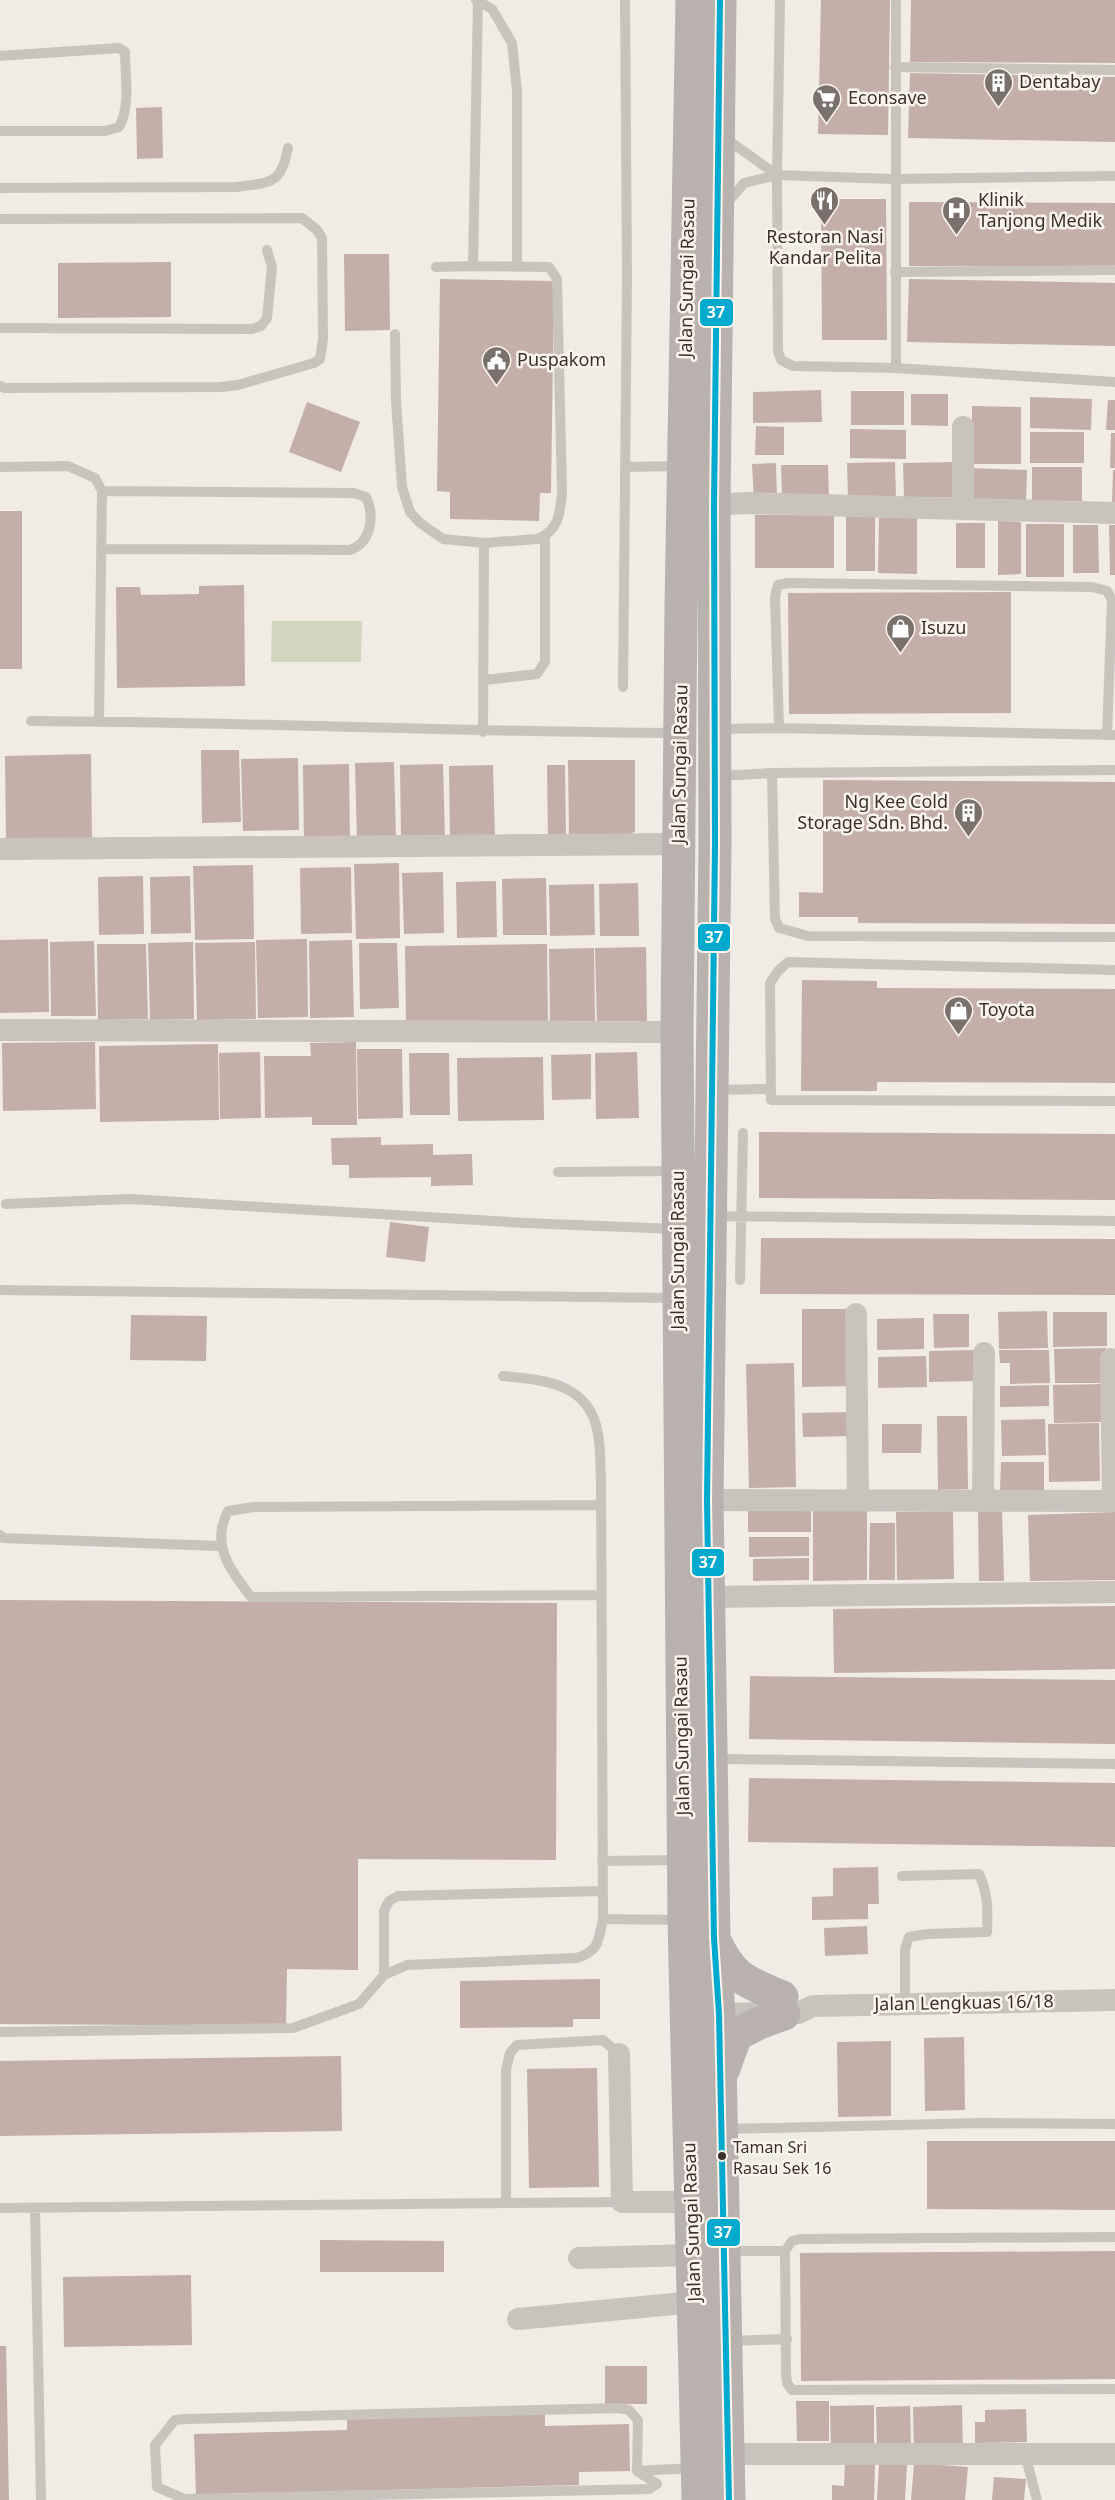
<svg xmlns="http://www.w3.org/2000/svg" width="1115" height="2500" viewBox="0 0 1115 2500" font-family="'Noto Sans',sans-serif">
<rect width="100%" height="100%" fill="#f0ebe5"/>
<!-- green -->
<path fill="#d1d6bf" d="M272,621H362L361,662H271Z"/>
<!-- building -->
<path fill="#c3afa7" d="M821,0H890L888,135L818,134Z
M911,0H1115V63L910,62Z
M910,73L1115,77V142L908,138Z
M162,107L163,158L137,159L136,108Z
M821,199H886L887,340H822Z
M909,202L1115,203V267L909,266Z
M344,254H389L390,330L345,331Z
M171,262V317L58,318V263Z
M440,279L554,281L551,493H540L539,521L450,519V492L437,491Z
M909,279L1115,283V346L907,342Z
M821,390L822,422L753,423V392Z
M851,391H904V425H851Z
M911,394H948V426L911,425Z
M1030,397L1092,399L1091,430L1030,428Z
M1108,400H1115V430H1106Z
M307,402L360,422L341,472L289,452Z
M972,406L1021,407V464H972Z
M756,426L784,427V455H755Z
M850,429L906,430V459L850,458Z
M1030,432H1084V463H1030Z
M1111,433H1115V468H1110Z
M895,462L896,498H848L847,463Z
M958,462V497L904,498L903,463Z
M776,463L777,498L754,499L752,464Z
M781,465H828L829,499L782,500Z
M1032,467H1082V502H1032Z
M970,468L1027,470L1026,502L969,501Z
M1113,470H1115V503H1112Z
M0,511H22V669H0Z
M755,515H834V568H755Z
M846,515L875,516V571H846Z
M879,518H917V574L878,573Z
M998,521L1021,522V574L998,575Z
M956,523H985V568H956Z
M1026,524H1064V577H1026Z
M1073,525H1098L1099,573H1073Z
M1109,525H1115V575H1110Z
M244,585L245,686L117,688L116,587H140L141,595L199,594V586Z
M1011,592V713L789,714L788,593Z
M201,750H239L241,822L202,823Z
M91,754L92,841L6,843L5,756Z
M298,758L299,830L243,831L241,759Z
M568,760H635V831L626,838H569Z
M394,762L396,841L357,842L355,763Z
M349,764L350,844H304L303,765Z
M443,764L445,838L401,839L400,765Z
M493,765L495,839L450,840L449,766Z
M547,765H565L566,840H548Z
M823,780L1115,782V924L858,923V917H799V892L823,893Z
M399,863L400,938L356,939L354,864Z
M253,865L254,939L195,940L193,866Z
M351,867L352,933L301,934L300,868Z
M443,872L444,933L404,934L402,873Z
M143,876L144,934L99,935L98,877Z
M190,876L191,933L151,934L150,877Z
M546,878L547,935H503L502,879Z
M496,881L497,937L457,938L456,882Z
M638,883L639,936H600L599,884Z
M594,884L595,935L550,936L549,885Z
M48,939L49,1012L0,1013V940Z
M307,939L308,1017L258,1018L256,940Z
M352,940L354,1017L310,1018L309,941Z
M94,941L96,1016H51L50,942Z
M193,942L194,1019L150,1020L148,943Z
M255,942L256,1019L197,1020L195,943Z
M359,943H397L399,1008L360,1009Z
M97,944H146L148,1019L98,1020Z
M547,944L548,1021L406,1023L405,946Z
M646,947L647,1024L597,1025L595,948Z
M594,948L595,1022L550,1023L549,949Z
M802,980L877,981V988L1115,989V1083L877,1082V1091H801Z
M95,1042L96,1109L3,1111L2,1043Z
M356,1042L357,1125H312V1117L265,1118L264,1056H311L310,1043Z
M218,1044L219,1120L100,1122L99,1046Z
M357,1049H402L403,1118L358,1119Z
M260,1052L261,1118L220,1119L219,1053Z
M637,1052L639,1118L596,1119L595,1053Z
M409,1053H449L450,1115H410Z
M591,1054V1099L552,1100L551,1055Z
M543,1057L544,1120L458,1121L457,1058Z
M759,1132L1115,1134V1200L759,1198Z
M381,1137V1145L433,1144V1155L472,1154L473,1185L431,1186V1177L349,1178V1165H332L331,1138Z
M390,1222L429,1227L425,1262L386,1257Z
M761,1238L1115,1239V1295L760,1294Z
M802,1309H852L853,1386L802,1387Z
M1047,1311L1048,1348L999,1349L998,1312Z
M1053,1312H1107V1346L1053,1347Z
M933,1314H969V1347L934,1348Z
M131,1315L207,1316L206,1361L130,1360Z
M924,1318V1349L877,1350V1319Z
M1106,1348V1383H1055L1054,1349Z
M976,1350L977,1381L929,1382V1351Z
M999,1350H1049L1050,1383L1010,1384V1363H1000Z
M926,1356L927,1387L878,1388V1357Z
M794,1363L796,1487L749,1488L746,1364Z
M1106,1384V1422L1054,1423L1053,1385Z
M1049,1385V1406L1000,1407V1386Z
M854,1412V1436L803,1437L802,1413Z
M937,1416H967L968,1489L938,1490Z
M1045,1419L1046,1455L1002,1456L1001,1420Z
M1099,1423L1100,1481L1049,1482L1048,1424Z
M882,1424H922L921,1453H882Z
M1001,1462H1044V1491H1000Z
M813,1510H867V1580L813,1581Z
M1002,1510L1004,1581H979L978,1511Z
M748,1511H811V1532H748Z
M953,1511L954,1579L897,1580L896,1512Z
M1115,1512V1580L1030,1581L1028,1515Z
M870,1523H895V1580H869Z
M749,1537H809V1556L749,1557Z
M809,1558V1580L753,1581V1559Z
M0,1600L557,1603L556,1860L358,1859V1970L287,1969L286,2026L0,2024Z
M1115,1606V1669L834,1673L833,1609Z
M750,1676L1115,1680V1744L749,1739Z
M749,1778L1115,1783V1847L748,1842Z
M878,1867L879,1904H868V1919L812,1920V1897L833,1896V1868Z
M867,1926L868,1954L825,1956L824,1928Z
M600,1979V2019H573V2027L460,2028V1981Z
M964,2037L965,2110L925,2111L924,2038Z
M891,2041V2116L838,2117L837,2042Z
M341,2056L342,2131L0,2136V2061Z
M597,2068L599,2187L529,2188L527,2069Z
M927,2141H1115V2210L927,2209Z
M320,2240L444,2241V2272H320Z
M1115,2251V2379L801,2381L800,2253Z
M191,2275L192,2345L64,2347L63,2277Z
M0,2346H6L9,2500H0Z
M605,2366H647V2404H605Z
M796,2401H829V2441H797Z
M874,2405V2452H831L830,2406Z
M962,2405L963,2450L914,2451L913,2407Z
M910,2406L911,2448L877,2449L876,2407Z
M1026,2409L1027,2442L975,2443V2422H985V2410Z
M545,2412V2426L629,2424L630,2471L579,2472V2485L196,2495L194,2434L347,2430V2416Z
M845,2463L875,2464L874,2500H832V2485L844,2486Z
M879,2463L907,2465L905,2500H877Z
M914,2463L968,2467L965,2500H911Z
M994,2477L1026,2479L1024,2500H992Z"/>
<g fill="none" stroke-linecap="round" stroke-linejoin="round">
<!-- lane -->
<path stroke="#c9c3be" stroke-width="10" d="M476,0L492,9L512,43L517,91V267
M780,0L777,175L778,351L781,360L793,366L896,368L1115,382
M896,0V368
M0,56L119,48L125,52C125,75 131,106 119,127L105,131H0
M895,67L1115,70
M727,134L732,143L777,175
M0,188L237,187C271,182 281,185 288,148
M727,203L744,183L777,175L894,179L1115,176
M0,219L302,218L317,230L322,238L323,339L320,359L314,363L238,385L221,387L5,388L0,386
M473,266L478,0
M895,272L1115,270
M0,328L252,329L261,326L267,318L272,267L267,250
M395,334L396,401L402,487L410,512L419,522L443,539L484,543L537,539C559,531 560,513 562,493L557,279L549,267L473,266L436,267
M0,467L68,466L95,478L102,491L99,721
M625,467L679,466
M102,549L350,550C371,543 375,516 366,497L354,493L102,491
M485,680L537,674L545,662V536
M623,687L627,277L625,0
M31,721C247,722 461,732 676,733
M779,728L775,597L778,585L788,583L1092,587L1107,591L1112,600L1107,735
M719,729L779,728L1115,735
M483,732L484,543
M772,773L775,919L779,928L808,936L1115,937
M719,776L772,773L1115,770
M1115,970L788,962L778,971L770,983L771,1100L1115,1101
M714,1090L771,1089
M558,1172L675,1171
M6,1204L129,1199L526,1223L675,1229
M713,1216L1115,1221
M740,1280L743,1133
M0,1290L676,1298
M599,1505L254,1507L228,1511C210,1546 231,1570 251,1597L600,1595
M0,1535L3,1538L220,1546
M714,1759L1115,1764
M602,1861L680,1860
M902,1876L979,1874C988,1893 988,1911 987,1932L927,1934L909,1937L905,1949V2004
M603,1919L680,1920
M384,1975V1911L389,1901L398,1896L602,1891
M0,2032L293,2028L359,2004L384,1975L407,1965L577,1958C600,1950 598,1941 603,1919L601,1481C600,1466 601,1449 598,1434C590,1383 545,1380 503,1376
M725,2129L981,2123L1115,2124
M506,2203V2070L510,2053L517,2045L603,2040L619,2054
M0,2208L622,2202
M35,2208L41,2500
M1115,2237L800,2239L792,2241L785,2251L786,2374L787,2383L792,2390L1115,2389
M728,2251H785
M730,2341L787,2339
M1025,2454L1037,2500
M637,2471L657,2484L649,2489L185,2499L157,2487L155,2445L175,2420L186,2419L619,2408L629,2410L638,2420L637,2471L693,2468"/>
<!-- street -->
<path stroke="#c9c3be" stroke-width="22" d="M714,505L745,503L1115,513
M963,508V427
M0,849L679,844
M0,1030L677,1032
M856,1314L858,1500
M1111,1359L1113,1501
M707,1500L1115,1501
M983,1501L984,1353
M707,1597L1115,1592
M704,2014L798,2013L813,2006L1115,2000
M619,2054L622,2202H692
M579,2258L693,2255
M518,2319L694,2302
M729,2454H1115"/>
<!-- primary -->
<path stroke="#b8b1ad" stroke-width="33" d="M692,0L681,606L677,1032L684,1920L698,2500
M720,0L714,505L715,844L707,1500L714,1938L719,2014L729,2500
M714,1939C732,1978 744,1981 782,1997
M723,2071L736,2035L759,2023L784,2014"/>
<defs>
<path id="bus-1" d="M720,0L714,505L715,844L707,1500L714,1938L719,2014L729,2500"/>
</defs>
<!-- bus-1 casing -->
<use href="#bus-1" stroke="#fbf5ee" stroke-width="10"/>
<!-- bus-1 -->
<use href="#bus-1" stroke="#00a9ce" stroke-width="6"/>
</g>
<!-- icons -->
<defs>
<symbol id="building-pin" viewBox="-11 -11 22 30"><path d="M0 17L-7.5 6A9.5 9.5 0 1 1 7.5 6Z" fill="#7a716c" stroke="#fbf5ee"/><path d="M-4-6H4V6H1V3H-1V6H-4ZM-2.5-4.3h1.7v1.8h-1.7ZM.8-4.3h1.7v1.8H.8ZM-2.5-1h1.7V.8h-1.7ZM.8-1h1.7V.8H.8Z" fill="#fff"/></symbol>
<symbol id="supermarket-pin" viewBox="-11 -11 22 30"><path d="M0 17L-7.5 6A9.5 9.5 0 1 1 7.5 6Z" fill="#7a716c" stroke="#fbf5ee"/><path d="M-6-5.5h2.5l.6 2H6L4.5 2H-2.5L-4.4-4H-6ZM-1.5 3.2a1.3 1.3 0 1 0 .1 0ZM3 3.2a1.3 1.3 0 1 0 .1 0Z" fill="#fff"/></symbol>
<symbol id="restaurant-pin" viewBox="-11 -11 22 30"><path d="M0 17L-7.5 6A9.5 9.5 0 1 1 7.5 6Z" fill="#7a716c" stroke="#fbf5ee"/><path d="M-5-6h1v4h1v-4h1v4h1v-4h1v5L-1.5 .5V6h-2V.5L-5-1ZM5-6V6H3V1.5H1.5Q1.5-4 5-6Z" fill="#fff"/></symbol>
<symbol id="hospital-pin" viewBox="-11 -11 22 30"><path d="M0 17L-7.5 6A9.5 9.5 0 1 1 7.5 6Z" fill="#7a716c" stroke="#fbf5ee"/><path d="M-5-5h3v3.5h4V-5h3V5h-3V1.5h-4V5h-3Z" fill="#fff"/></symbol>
<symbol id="civic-pin" viewBox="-11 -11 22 30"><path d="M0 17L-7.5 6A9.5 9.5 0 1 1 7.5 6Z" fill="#7a716c" stroke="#fbf5ee"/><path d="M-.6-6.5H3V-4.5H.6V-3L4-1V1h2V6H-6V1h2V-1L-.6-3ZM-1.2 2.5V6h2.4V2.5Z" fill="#fff"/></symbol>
<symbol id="shop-pin" viewBox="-11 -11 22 30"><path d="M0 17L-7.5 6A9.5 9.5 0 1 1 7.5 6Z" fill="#7a716c" stroke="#fbf5ee"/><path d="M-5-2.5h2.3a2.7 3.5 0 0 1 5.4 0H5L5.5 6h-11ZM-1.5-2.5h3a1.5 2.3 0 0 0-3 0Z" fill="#fff"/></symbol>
</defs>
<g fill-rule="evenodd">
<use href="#building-pin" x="982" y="66" width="33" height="45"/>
<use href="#supermarket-pin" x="810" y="82" width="33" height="45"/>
<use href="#restaurant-pin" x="808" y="184" width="33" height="45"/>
<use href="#hospital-pin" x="940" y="194" width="33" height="45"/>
<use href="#civic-pin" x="480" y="344" width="33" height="45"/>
<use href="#shop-pin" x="884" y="612" width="33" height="45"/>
<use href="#building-pin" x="952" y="796" width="33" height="45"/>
<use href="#shop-pin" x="942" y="994" width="33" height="45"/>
</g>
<!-- markers -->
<circle fill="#3b302b" stroke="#fbf5ee" stroke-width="2" cx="722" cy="2156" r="5"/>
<g text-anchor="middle" stroke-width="5" stroke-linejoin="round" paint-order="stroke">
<!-- bus labels -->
<g font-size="16" fill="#3b302b" stroke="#fbf5ee" text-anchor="start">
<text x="733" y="2153">Taman Sri<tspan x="733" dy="21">Rasau Sek 16</tspan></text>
</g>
<!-- poi labels -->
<g font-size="18" fill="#3b302b" stroke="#fbf5ee" text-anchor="start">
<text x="1019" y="88">Dentabay</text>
<text x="848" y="104">Econsave</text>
<text x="978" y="206">Klinik<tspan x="978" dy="21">Tanjong Medik</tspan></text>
<text x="825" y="243" text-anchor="middle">Restoran Nasi<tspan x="825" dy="21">Kandar Pelita</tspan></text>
<text x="517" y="366">Puspakom</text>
<text x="921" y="634">Isuzu</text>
<text x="948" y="808" text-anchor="end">Ng Kee Cold<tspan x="948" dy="21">Storage Sdn. Bhd.</tspan></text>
<text x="979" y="1016">Toyota</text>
</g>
<!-- street labels -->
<g font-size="18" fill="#3b302b" stroke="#fbf5ee">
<text transform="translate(687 278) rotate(-89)" y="6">Jalan Sungai Rasau</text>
<text transform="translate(680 764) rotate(-89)" y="6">Jalan Sungai Rasau</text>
<text transform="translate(678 1250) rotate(-90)" y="6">Jalan Sungai Rasau</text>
<text transform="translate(682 1736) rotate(-91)" y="6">Jalan Sungai Rasau</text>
<text transform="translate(964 2003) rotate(-1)" y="6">Jalan Lengkuas 16/18</text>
<text transform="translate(692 2222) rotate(-92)" y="6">Jalan Sungai Rasau</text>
</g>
</g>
<g stroke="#fbf5ee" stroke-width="2">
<rect x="699" y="298" width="35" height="29" rx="6" fill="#00a9ce"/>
<rect x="697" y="923" width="34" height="29" rx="6" fill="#00a9ce"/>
<rect x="691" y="1548" width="34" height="29" rx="6" fill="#00a9ce"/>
<rect x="706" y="2218" width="35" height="29" rx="6" fill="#00a9ce"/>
</g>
<g font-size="16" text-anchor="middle" font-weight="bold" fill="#fff">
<text x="716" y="318">37</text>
<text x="714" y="943">37</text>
<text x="708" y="1568">37</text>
<text x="723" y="2238">37</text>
</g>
</svg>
